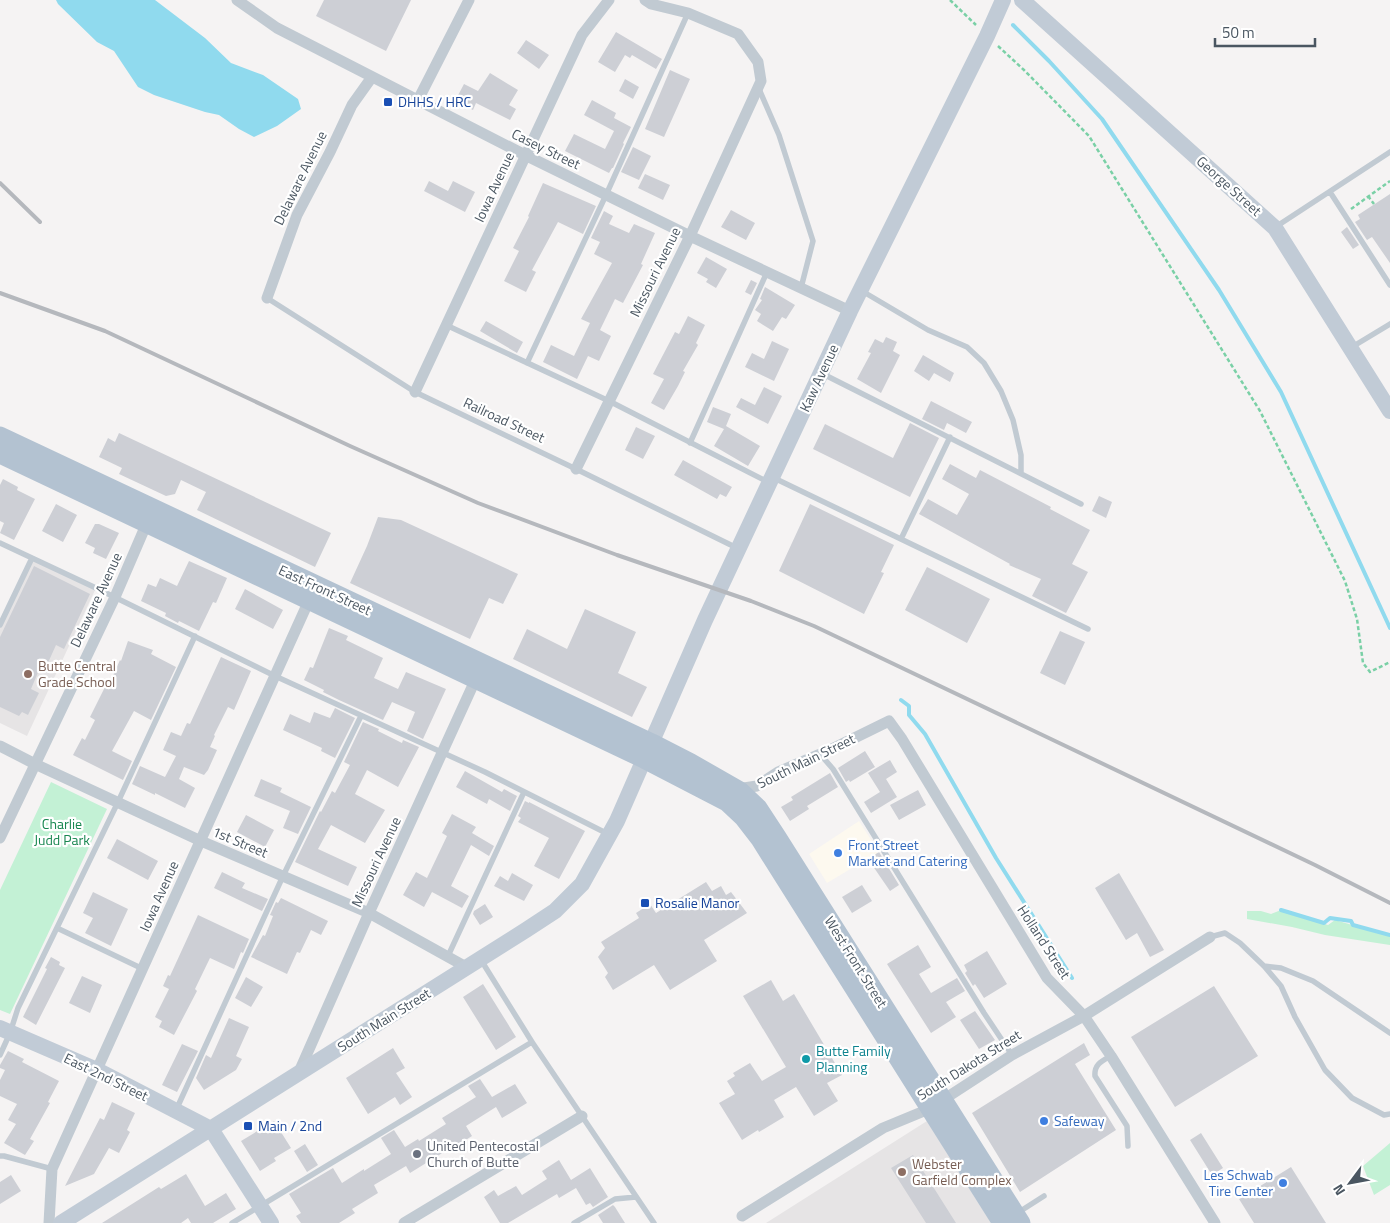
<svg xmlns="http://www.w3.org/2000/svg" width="1390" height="1223" viewBox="0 0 1390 1223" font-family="'Titillium Web',sans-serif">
<rect width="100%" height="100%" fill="#f5f3f3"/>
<!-- commercial -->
<path fill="#fdf9ef" d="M859,821L879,852L827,883L809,854Z"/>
<!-- education -->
<path fill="#e6e4e5" d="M32,558L96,588L27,736L0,723V625Z
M927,1121L991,1223H766Z"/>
<!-- green -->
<path fill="#c3f1d5" d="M51,782L107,809L10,1014L0,1010V890Z
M1281,910L1328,925L1335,920L1390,936V945L1325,935L1292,927L1247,919V911H1261L1271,914Z
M1390,1143V1185L1374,1195L1363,1166Z"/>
<!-- water -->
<path fill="#90daee" d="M56,0H155L205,38L231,63L263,75L298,99L301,109L277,126L254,137L239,129L219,115L205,112L154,95L138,87L114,51L97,42L58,4Z"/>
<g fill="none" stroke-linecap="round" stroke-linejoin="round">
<!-- stream -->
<path stroke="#90daee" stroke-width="4" d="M1013,25L1049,61L1102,119L1219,290L1281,392L1390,628
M901,700L909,706V715L925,734L996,858L1072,978
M1281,910L1324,923L1330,918L1351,921L1353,925L1390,935"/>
</g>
<!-- building -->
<path fill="#cdcfd5" d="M324,0H411L386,51L316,16Z
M616,32L662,59L656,69L632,55L630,58L625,55L615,72L598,62Z
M526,40L549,55L539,69L517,53Z
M670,70L690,79L664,137L645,129Z
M490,73L518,90L509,105L516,109L510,120L476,103L473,110L455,101L464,84L478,91Z
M625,79L639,87L633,99L619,91Z
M592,100L616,113L614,118L631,127L623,143L624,144L613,168H612L609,173L565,151L574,134L605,149L614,131L584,115Z
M633,147L651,156L639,180L621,172Z
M645,174L670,185L663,200L638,188Z
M429,181L448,191L453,181L475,192L465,212L424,191Z
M543,183L596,206L583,234L558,222L532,270L536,272L526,292L504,281L519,251L513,248L529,217L528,216Z
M1390,194V263L1372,237L1367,240L1355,222L1360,219L1358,215Z
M731,210L755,223L746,240L721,227Z
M604,211L613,216L609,224L629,233L634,224L655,233L641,264L643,265L623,303L615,299L600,330L611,336L599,361L588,356L577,379L543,362L551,345L574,356L590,323L581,319L612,263L594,254L600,242L591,238Z
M1347,227L1359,245L1353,249L1341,232Z
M706,257L727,269L716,288L706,282L708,279L697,273Z
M751,280L757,283L751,295L745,292Z
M765,287L795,305L786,319L782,317L773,331L757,321L761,314L755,310L762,300L760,299Z
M688,316L705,325L696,343L698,345L683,371L685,372L678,386L664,410L651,403L664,379L653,374L675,332L679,334Z
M486,321L523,342L517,353L480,331Z
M886,337L897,342L893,351L900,355L881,393L857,379L871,353L868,352L875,339L883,343Z
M772,341L789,349L774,381L745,367L752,353L764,359Z
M923,355L954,373L950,382L934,373L929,381L914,371Z
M764,387L782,396L768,424L736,407L741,398L755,405Z
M931,401L972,422L966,433L947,423L944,430L922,419Z
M713,407L731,414L726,426L760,446L748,466L714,446L724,429L707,422Z
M910,423L939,438L910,497L813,449L825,424L893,458Z
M636,427L655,436L643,459L625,450Z
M119,433L331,533L315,567L197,510L206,492L181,480L175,494L166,496L119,474L122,468L99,457L108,438L115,442Z
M683,460L732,487L726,497L720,494L717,499L674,475Z
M950,464L976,478L980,470L1051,507L1050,509L1090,530L1072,564L1088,572L1066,613L1032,596L1041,579L1009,565L1010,564L919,514L928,499L957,515L969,494L942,479Z
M3,479L18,487L17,490L35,499L14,540L0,533L4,523L0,521V485Z
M1099,496L1112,502L1106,518L1092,511Z
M56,504L77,515L63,542L42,531Z
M810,504L894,545L881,572L884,573L864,614L779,571Z
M378,517L401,520L518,574L503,604L489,598L470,639L350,583L367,546Z
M95,524H99L119,533L106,559L93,553L95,548L85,543Z
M189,561L227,578L216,603L213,602L199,631L179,621L178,623L165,616L166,613L141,601L148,584L156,587L160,578L177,586Z
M34,566L90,594L64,649L56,645L47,665L43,664L39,670L31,689L39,693L28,715L22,712L19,716L0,707V637Z
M927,567L990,599L967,643L905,610Z
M245,589L283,610L273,629L235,609Z
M585,609L636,632L618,673L647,687L632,717L513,659L527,629L567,649Z
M329,628L348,636L346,640L383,658L374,678L398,689L406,672L446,689L423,739L407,731L415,712L392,702L383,720L339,700L323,692L324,690L304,680L310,667L313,668Z
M1060,631L1085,642L1065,685L1040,673Z
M128,641L153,650L151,654L176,667L151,720L134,711L112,751L132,761L123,780L73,755L82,738L85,740L95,720L90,717L109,679L111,680L120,660L121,661Z
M221,657L251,671L234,710L228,707L214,735L215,736L210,747L217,750L208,770L204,775L184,767L179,779L195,788L185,808L155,793V795L132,784L140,766L165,777L176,756L163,750L171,732L181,736L187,723L190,724Z
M335,708L355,718L335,758L321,751L322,748L283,730L290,714L310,723L314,712L330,718Z
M363,722L379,729L378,731L402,743L403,740L419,747L398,787L367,770L355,794L385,810L365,843L331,825L318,849L357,867L348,886L295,862L320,811L321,812L332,791L335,793L350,765L344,762Z
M865,751L875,767L850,782L849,780L846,782L838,768Z
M890,760L897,772L886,779L897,797L871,813L864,802L880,792L868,773Z
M465,771L502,792L504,789L517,796L510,811L489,799L487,804L456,787Z
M830,773L838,787L807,806L809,809L790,821L781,807L793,800L791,797Z
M261,779L282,788L280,792L311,807L298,834L283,828L290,811L254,796Z
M918,790L926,805L899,820L890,805Z
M525,801L529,803V802L585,831L559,879L534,866L549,838L518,822L521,818L518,816Z
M452,814L476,827L472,833L494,846L489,856L471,845L451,886L469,896L462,908L432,892L424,907L403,895L416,872L427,878L447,836L442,833Z
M246,815L274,830L265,847L237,832Z
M117,839L158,861L148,880L107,858Z
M879,852L899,885L890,891L868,859Z
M222,872L245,883L242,888L268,899L262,911L214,888Z
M512,873L533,885L524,901L494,886L500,876L508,881Z
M1119,873L1164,950L1150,957L1137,933L1126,940L1095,888Z
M706,882L712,891L721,886L726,895L731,892L747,913L704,940L717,961L670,990L654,965L613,990L605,977L608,973L598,957L605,948L601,942L639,918L636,913L650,904L656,913Z
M862,885L872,901L852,913L842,897Z
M93,892L128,909L111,946L85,933L93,918L83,913Z
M281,898L328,921L321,935L311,930L300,953L297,952L287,974L251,957L263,935L265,936L273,916L270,915L276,902L278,903Z
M485,904L493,917L480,925L473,914L474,911Z
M198,915L249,939L243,953L241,952L234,969L210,958L195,989L197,991L174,1035L159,1027L162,1021L155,1017L169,989L163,986L168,975L170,976Z
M918,945L931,967L919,974L931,993L957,978L965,991L946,1002L956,1017L931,1033L887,964Z
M987,951L1007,984L984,998L975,984L973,986L965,973L967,971L964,965Z
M51,957L60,962L59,965L65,968L36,1025L23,1017L47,969L45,968Z
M82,976L102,985L90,1013L69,1003Z
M246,977L263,987L251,1007L235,998Z
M771,980L783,1001L794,994L842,1075L827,1083L838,1101L814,1116L796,1087L774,1100L784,1117L759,1132L758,1130L742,1140L719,1103L735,1094L727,1081L735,1076L733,1073L750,1063L762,1081L786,1067L743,996Z
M483,984L516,1037L496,1050L463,997Z
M1214,986L1258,1056L1175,1107L1131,1037Z
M975,1011L995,1040L979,1049L960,1020Z
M229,1018L249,1027L236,1056L242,1059L236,1070L204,1090L196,1078L206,1055L211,1058Z
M1084,1043L1090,1055L1075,1064L1116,1130L1020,1192L972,1113Z
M182,1044L198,1051L177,1092L162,1085Z
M393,1048L405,1068L396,1073L412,1097L400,1105L395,1097L368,1114L346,1078Z
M8,1051L24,1059L22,1062L59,1081L48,1102L50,1103L30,1139L34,1141L25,1155L4,1143L16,1124L8,1120L17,1104L0,1096V1080L5,1070L0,1068V1065Z
M480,1079L492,1097L515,1084L527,1103L502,1118L496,1107L466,1126L472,1136L445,1153L444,1152L410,1173L406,1166L374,1185L378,1193L352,1209L355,1213L339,1223H301L296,1216L301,1213L289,1194L333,1168L342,1183L364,1169V1171L391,1154L381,1138L394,1130L405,1147L418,1139L419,1141L446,1124L442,1118L476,1097L468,1086Z
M112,1102L135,1113L127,1130L130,1132L119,1153L109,1148L94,1174L65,1186L100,1118L104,1120Z
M274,1121L291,1148L274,1158L276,1161L260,1171L241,1141Z
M1201,1133L1223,1168L1212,1175L1190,1140Z
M305,1144L318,1165L307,1172L294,1151Z
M913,1155L956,1223H926L891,1168Z
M559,1160L571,1180L590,1168L608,1197L593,1207L590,1203L586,1205L576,1188L559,1198L557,1194L508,1223H500L484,1197L494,1190L498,1196L516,1186L522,1195L547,1179L542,1171Z
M1291,1167L1326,1223H1254L1239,1199Z
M186,1174L205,1206L226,1193L236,1209L213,1223H191L188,1218L181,1223H102L159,1187L161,1189Z
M11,1175L21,1191L0,1204V1182Z
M613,1205L615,1207L625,1223H603L598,1215Z"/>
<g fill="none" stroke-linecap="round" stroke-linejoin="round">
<!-- path -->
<path stroke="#7ad0a6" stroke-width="2.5" stroke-dasharray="4 2.5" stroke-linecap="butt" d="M950,0L976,25
M998,46L1024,70L1089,136L1260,411L1345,581L1357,619L1363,663L1370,672L1390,662
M1368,196L1374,204
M1351,209L1390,181"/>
<!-- lane -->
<path stroke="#c1cad2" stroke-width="5.5" d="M759,89L779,135L813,241L801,288
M1330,192L1390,285
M1277,226L1390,152
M862,291L928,330L967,347L984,363L1001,391L1013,420L1021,455V473
M267,298L415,392L576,469L737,548
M446,325L609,401L768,482
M1352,347L1390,324
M527,363L606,195L688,13
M823,374L1081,504
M690,443L767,272
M774,478L1088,629
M901,539L950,437
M0,543L96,588L275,676L485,772L608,834
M0,625L32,558
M820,754L833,769L984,1013L1012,1055
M57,928L143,969
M1210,937L1225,933L1240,943L1264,966L1281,986L1295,1017L1325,1070L1352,1098L1384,1115L1390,1114
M448,956L524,792
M481,960L532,1042L654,1223
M1264,966L1281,968L1313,981L1390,1033
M0,1055L10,1033L18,1008L118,802L195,636
M1111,1056C1102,1061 1094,1064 1095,1076L1127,1126L1128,1146
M177,1108L283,876L361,716
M0,1156H4L52,1169
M1019,1212L1044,1196
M232,1223L532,1042
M574,1223L615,1199L636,1197"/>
<!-- street -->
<path stroke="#c1cad2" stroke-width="11" d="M237,0L277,28L525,155L690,236L850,311
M418,100L469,0
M267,298L297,215L330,152L352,105L372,77
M415,392L582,35L609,0
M576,469L690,236L761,81L758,62L738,34L688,13L651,4L645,0
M0,746L35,764L201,841L369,913L468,968
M736,791L737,789L757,786L778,772L832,749L889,721L902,739L1047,978L1084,1016L1111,1056L1215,1223
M0,838L115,597L149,518
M299,1072L369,913L478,674
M742,1216L883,1128L929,1109L1012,1055L1084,1016L1210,937
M49,1223L52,1169L311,596
M404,1223L582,1116"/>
<!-- secondary -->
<path stroke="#c1cbd6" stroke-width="16" d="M1022,0L1275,228L1390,411
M0,1028L97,1070L211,1129L271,1223
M61,1223L526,930L555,911L582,884L617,821L705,620L850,311L987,36L1003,0"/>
<!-- primary -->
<path stroke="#b3c2d1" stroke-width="19" d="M0,436L652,743L691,763L740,791L758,808L777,837L1021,1223
M0,454L644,759L727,802L743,817L760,839L1002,1223"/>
<!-- rail -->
<path stroke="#b5b8bd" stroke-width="4" d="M0,183L40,222
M0,293L105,331L350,446L478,503L617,555L751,601L814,626L1315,865L1390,903"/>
</g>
<!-- markers -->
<g fill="#1a4fb4" stroke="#fff" stroke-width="2">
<rect x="383" y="97" width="10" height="10" rx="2.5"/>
<rect x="640" y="898" width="10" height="10" rx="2.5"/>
<rect x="243" y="1121" width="10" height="10" rx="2.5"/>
</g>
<g fill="#8d6e63" stroke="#fff" stroke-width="2">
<circle cx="28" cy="674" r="5"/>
<circle cx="902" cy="1172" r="5"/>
</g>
<g fill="#3f7fe0" stroke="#fff" stroke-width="2">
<circle cx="838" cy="853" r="5"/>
<circle cx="1044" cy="1121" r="5"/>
<circle cx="1283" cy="1183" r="5"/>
</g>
<circle fill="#0f9aa8" stroke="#fff" stroke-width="2" cx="806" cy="1059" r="5"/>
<circle fill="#6b7280" stroke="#fff" stroke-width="2" cx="417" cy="1154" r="5"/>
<g text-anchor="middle" stroke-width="4.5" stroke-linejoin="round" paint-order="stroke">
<!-- transit labels -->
<g font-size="14" fill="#164399" stroke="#fff" text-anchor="start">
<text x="398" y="107">DHHS / HRC</text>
<text x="655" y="908">Rosalie Manor</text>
<text x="258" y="1131">Main / 2nd</text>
</g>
<!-- street labels -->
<g font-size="14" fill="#4a5661" stroke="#fff">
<text transform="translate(546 149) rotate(26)" y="5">Casey Street</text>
<text transform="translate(300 178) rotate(-64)" y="5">Delaware Avenue</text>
<text transform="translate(1229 186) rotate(42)" y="5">George Street</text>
<text transform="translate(494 187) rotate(-65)" y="5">Iowa Avenue</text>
<text transform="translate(655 272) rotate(-64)" y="5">Missouri Avenue</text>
<text transform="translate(819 378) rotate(-65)" y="5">Kaw Avenue</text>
<text transform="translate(504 420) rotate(25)" y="5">Railroad Street</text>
<text transform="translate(325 590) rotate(25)" y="5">East Front Street</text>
<text transform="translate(96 600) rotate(-65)" y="5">Delaware Avenue</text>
<text transform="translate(806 761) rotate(-26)" y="5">South Main Street</text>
<text transform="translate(240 842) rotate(23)" y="5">1st Street</text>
<text transform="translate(376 862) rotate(-65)" y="5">Missouri Avenue</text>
<text transform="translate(159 896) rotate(-66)" y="5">Iowa Avenue</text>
<text transform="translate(1044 942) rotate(57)" y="5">Holland Street</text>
<text transform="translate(856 962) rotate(58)" y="5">West Front Street</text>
<text transform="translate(384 1020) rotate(-32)" y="5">South Main Street</text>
<text transform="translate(969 1065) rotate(-32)" y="5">South Dakota Street</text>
<text transform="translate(106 1077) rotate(26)" y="5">East 2nd Street</text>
</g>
<!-- education labels -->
<g font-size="14" fill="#785e54" stroke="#fff" text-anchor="start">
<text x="38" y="671">Butte Central<tspan x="38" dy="16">Grade School</tspan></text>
<text x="912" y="1169">Webster<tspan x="912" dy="16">Garfield Complex</tspan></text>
</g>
<!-- park labels -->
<g font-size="14" fill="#17864f" stroke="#fff">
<text x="62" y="829">Charlie<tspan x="62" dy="16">Judd Park</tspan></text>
</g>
<!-- shop labels -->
<g font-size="14" fill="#366cbe" stroke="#fff" text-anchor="start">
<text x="848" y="850">Front Street<tspan x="848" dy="16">Market and Catering</tspan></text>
<text x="1054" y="1126">Safeway</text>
<text x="1273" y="1180" text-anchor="end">Les Schwab<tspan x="1273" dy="16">Tire Center</tspan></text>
</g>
<!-- culture labels -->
<g font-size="14" fill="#0d838f" stroke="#fff" text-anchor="start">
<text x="816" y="1056">Butte Family<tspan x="816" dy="16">Planning</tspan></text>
</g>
<!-- worship labels -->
<g font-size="14" fill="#5b616d" stroke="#fff" text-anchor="start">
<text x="427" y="1151">United Pentecostal<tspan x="427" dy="16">Church of Butte</tspan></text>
</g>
</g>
<!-- north arrow -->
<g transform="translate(1350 1183) rotate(238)" stroke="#ffffff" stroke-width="4" paint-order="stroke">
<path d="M0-4L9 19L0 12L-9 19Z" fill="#4a5661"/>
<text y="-8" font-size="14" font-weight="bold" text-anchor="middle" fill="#4a5661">N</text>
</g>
<!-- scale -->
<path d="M1215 38v8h100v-8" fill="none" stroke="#4a5661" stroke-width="2.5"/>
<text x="1222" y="38" font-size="15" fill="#4a5661" stroke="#ffffff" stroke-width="4" paint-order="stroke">50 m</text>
</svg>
